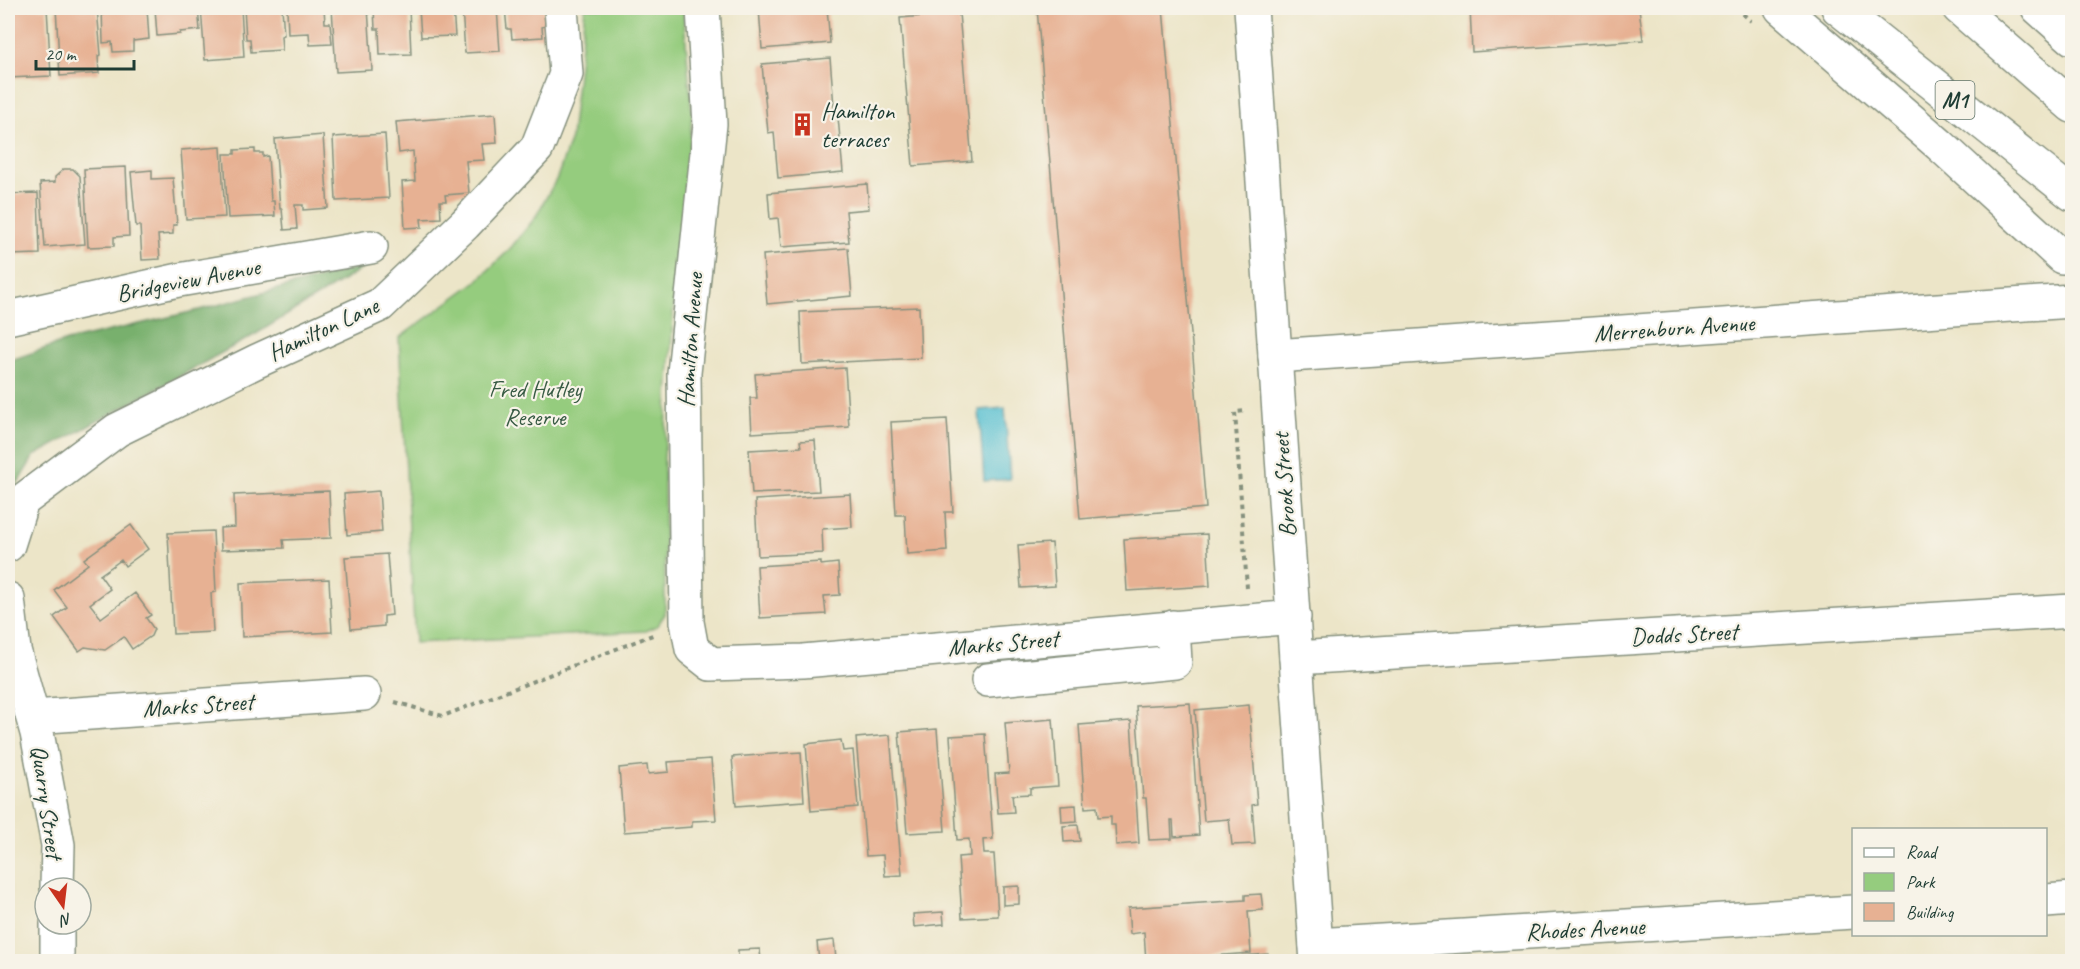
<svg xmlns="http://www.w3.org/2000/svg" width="2080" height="969" viewBox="0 0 2080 969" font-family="Caveat,sans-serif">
<rect width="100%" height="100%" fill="#f7f3e8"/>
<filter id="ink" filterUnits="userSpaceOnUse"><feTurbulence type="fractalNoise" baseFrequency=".0167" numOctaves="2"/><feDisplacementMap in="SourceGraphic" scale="12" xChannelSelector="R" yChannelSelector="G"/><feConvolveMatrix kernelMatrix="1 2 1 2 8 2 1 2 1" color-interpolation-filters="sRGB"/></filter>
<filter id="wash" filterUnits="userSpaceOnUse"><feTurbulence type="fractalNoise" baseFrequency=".008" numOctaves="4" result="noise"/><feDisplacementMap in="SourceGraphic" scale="24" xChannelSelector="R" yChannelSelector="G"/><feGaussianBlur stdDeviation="1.35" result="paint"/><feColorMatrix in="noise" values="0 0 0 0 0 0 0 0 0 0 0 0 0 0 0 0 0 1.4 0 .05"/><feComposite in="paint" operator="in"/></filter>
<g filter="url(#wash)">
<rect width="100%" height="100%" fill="#ece5c8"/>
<!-- green -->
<path fill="#95cc7e" stroke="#5a8459" stroke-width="1.5" d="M585,8H683L692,114L686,198L674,301L664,459L665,614L657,626L646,631L415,643L399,338L477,281L508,251L535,218L557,178L571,138Z"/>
<!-- forest -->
<path fill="#78b06d" stroke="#4c7650" stroke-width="1.5" d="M368,265L256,334L34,456L8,499V361L67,341L199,310Z"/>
<!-- water -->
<path fill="#56c0d1" stroke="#3a7e82" stroke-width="1.5" d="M1005,408L1010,479L984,481L979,410Z"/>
<g id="blocks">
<!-- building -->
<path fill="#e7b193" d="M8,8H47L51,76L8,78Z
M56,8H97L101,55L98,56L99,73L60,76Z
M102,8H147L149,39L133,41V51L113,52L112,42L103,43Z
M155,8H198L200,30L180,32V34L157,36Z
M201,8H241L244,57L205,60Z
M244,8H282L284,35L281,36L282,50L251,52L250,39H246Z
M287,8H324L325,23H330L332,44L310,45L309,33L288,34Z
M332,8H368L372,70L336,72Z
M374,8H409L411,54L380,55L379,29H375Z
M419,8H453L455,36L421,37Z
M462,8H497L500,51L465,53Z
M505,8H544L545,26L542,27L543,37L512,39L511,29H507Z
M759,8H827L830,43L762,49Z
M1037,8H1163L1206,508L1080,519Z
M1470,8H1639L1643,40L1472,52Z
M959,13L972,161L913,166L900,18Z
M830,58L835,118L838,117L843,172L778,178L774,132L768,133L762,64Z
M495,114L497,143L482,144L484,160L466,161L469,193L445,195L446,201H440L441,218L421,219L422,227L405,228L402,182L415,181L413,151L399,153L396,122Z
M385,134L389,198L336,201L333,137Z
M323,135L328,208L303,210V205H295L297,229L284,230L282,209H280L275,139Z
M221,147L225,217L186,219L181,150Z
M255,149V153H263V157L268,156L271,201H274L275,216L228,218L224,154H235V150Z
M126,167L129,236L114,237V246L88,247L84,169Z
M64,169H73L80,176L85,244L45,247L40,183L55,182V177Z
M152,170V179L173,178L177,225H173V234L158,235L160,259L142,260L140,226H136L131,172Z
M867,184L869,209L846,211L849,242L781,247L778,218L770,219L768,193Z
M38,193L40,254L8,255V194Z
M848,248L852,296L767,304L763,255Z
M919,307L921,358L802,364L800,312Z
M845,368L849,427L752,433L750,398H757L755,374Z
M947,419L953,512H945L947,551L907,554L905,515H896L891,422Z
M815,440L819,491L752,494L749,450L801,447L800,441Z
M329,491L331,538L283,540L284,548L221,550L220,528L235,527L234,495Z
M379,491L382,532L347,535L344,494Z
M850,494L852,527L822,529L823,553L758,556L755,500Z
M131,525L148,549L125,566L121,560L100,575L110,589L90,604L101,618L135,593L151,615L146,618L154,629L151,636L132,649L124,637L105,650L85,647L79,651L54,617L67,607L54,590L88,564L84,559Z
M213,531L216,592L211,593L213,632L173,634L168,533Z
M1207,534L1210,586L1127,591L1124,539Z
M1052,543L1055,586L1021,588L1018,545Z
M387,554L392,615L384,616V626L351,629L345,557Z
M821,562V565L838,563L840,595L824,596L826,614L760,618L757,566Z
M329,579L332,632L242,637L240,583Z
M1190,703L1199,835L1174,837L1173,820H1171L1172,839L1149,840L1146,798H1143L1136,706Z
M1249,705L1257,804L1252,805L1255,844L1232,845L1229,819L1204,821L1195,710Z
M1053,719L1058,786L1030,788V794L1012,795L1014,812L998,813L995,774L1009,773L1005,723Z
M1131,721L1139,843L1116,845L1115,825H1111V816L1098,817L1097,807L1085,808L1079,725Z
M937,729L945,831L907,833L899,732Z
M985,734L993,839L983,840L984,854H994L998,916L962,918L958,857L970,856L969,839L957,840L950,736Z
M890,735L902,875L885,876L883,855L866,856L856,738Z
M841,740L843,751L853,750L858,807L811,811L806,744Z
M801,752L804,801L736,806L732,757Z
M711,759L716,820L692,821V827L624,832L619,768L647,765L648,774L669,772L668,762Z
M1076,805L1077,821L1062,822L1061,806Z
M1078,825L1080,841L1064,842L1063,826Z
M1019,886V904L1003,905V887Z
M1261,894L1263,910L1248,911L1251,953L1146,961L1144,932L1130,934L1128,908L1245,900V895Z
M943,912L944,924L914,927L913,914Z
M834,940L836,959L819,961L817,942Z
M760,949L761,962H738V950Z
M1268,954L1269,962H1242V956Z"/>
</g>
</g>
<g filter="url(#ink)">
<use href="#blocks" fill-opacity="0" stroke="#86917e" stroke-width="1.5"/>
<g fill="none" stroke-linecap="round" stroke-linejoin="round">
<defs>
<path id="minor" d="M703,8L710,124L684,373L687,622L692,649L711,664L803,661L1294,617
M8,318L179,280L371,247
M1275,356L1996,306
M8,545L22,501L117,430L257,361L380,305L465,224L537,148L566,74L561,8
M8,599L14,650L37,733L58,845L57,888
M1296,658L2072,611
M988,680L1175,662L1173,627
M33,717L364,694
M2046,901L2072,899
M1316,945L1854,912
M57,962V924"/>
<path id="major" d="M1251,8L1317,962"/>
<path id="highway" d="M1781,8L1940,145L2062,257
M1838,8L2072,194
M1959,8L2072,106
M2038,8L2072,38"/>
</defs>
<!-- minor casing -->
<use href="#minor" stroke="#86917e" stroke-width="36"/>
<!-- major casing -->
<use href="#major" stroke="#86917e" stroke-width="36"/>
<!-- highway casing -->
<use href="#highway" stroke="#86917e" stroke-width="36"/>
<!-- path -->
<path stroke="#86917e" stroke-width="4" stroke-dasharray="4.5 4.5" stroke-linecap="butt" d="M1736,8L1751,21
M1247,588L1235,412L1247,411
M395,702L443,716L655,634"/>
<!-- minor -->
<use href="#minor" stroke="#fff" stroke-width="33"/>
<!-- major -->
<use href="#major" stroke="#fff" stroke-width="33"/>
<!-- highway -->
<use href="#highway" stroke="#fff" stroke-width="33"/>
<defs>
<path id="minor-bridge" d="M1996,306L2072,301"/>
</defs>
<!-- minor-bridge casing -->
<use href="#minor-bridge" stroke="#86917e" stroke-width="36" stroke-linecap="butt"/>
<!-- minor-bridge -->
<use href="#minor-bridge" stroke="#fff" stroke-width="33"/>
</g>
</g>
<!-- icons -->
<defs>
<symbol id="building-bare" viewBox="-9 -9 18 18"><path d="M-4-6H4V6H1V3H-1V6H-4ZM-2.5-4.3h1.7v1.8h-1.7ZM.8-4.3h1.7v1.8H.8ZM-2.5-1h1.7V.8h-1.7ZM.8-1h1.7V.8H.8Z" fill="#c8321e" stroke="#f7f3e8" stroke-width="2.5" paint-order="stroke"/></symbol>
</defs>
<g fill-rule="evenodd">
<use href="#building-bare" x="786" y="108" width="33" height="33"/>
</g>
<g text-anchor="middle" stroke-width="4.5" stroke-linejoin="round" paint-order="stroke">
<!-- shield labels -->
<rect fill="#f7f3e8" stroke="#60746a" stroke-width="1.5" x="1935.5" y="81" width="39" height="38" rx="4.5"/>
<g font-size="22" font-weight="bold" fill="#1f3d34">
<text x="1955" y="108">M1</text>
</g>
<!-- poi labels -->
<g font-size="24" fill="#1f3d34" stroke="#f7f3e8" text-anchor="start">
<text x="821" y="119">Hamilton<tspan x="821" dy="28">terraces</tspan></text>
</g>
<!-- street labels -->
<g font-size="24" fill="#1f3d34" stroke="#f7f3e8">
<text transform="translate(188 280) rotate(-11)" y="8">Bridgeview Avenue</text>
<text transform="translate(1674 328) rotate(-4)" y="8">Merrenburn Avenue</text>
<text transform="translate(323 329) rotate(-25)" y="8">Hamilton Lane</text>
<text transform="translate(690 340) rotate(-86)" y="8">Hamilton Avenue</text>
<text transform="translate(1284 485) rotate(-94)" y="8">Brook Street</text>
<text transform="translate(1684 634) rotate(-3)" y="8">Dodds Street</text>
<text transform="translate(1003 643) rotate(-5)" y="8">Marks Street</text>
<text transform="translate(198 705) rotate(-4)" y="8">Marks Street</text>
<text transform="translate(47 802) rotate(82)" y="8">Quarry Street</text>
<text transform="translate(1585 929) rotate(-3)" y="8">Rhodes Avenue</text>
</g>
<!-- park labels -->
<g font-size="24" fill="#375a43" stroke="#f7f3e8">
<text x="535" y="397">Fred Hutley<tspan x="535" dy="28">Reserve</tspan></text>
</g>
</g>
<!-- margin -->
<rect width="2080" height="969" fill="none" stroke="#f7f3e8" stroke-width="30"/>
<!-- legend -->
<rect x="1852" y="828" width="195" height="108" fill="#f7f3e8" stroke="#a1aaa0" stroke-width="1.5"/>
<rect x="1864" y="848" width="30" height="9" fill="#ffffff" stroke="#a1aaa0" stroke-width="1.5"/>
<text x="1906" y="858" font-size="18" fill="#1f3d34">Road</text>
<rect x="1864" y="873" width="30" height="18" fill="#95cc7e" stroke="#a1aaa0" stroke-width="1.5"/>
<text x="1906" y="888" font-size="18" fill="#1f3d34">Park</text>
<rect x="1864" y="903" width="30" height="18" fill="#e7b193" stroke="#a1aaa0" stroke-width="1.5"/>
<text x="1906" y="918" font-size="18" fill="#1f3d34">Building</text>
<!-- north arrow -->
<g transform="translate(63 906) rotate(166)"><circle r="28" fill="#f7f3e8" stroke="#a1aaa0" stroke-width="1.5"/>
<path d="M0-4.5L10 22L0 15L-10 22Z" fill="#c8321e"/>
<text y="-9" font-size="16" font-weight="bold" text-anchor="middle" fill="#1f3d34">N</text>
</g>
<!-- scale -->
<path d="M36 60v9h98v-9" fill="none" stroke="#1f3d34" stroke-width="3"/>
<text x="45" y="60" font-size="18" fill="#1f3d34" stroke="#f7f3e8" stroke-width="4.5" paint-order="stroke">20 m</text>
</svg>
